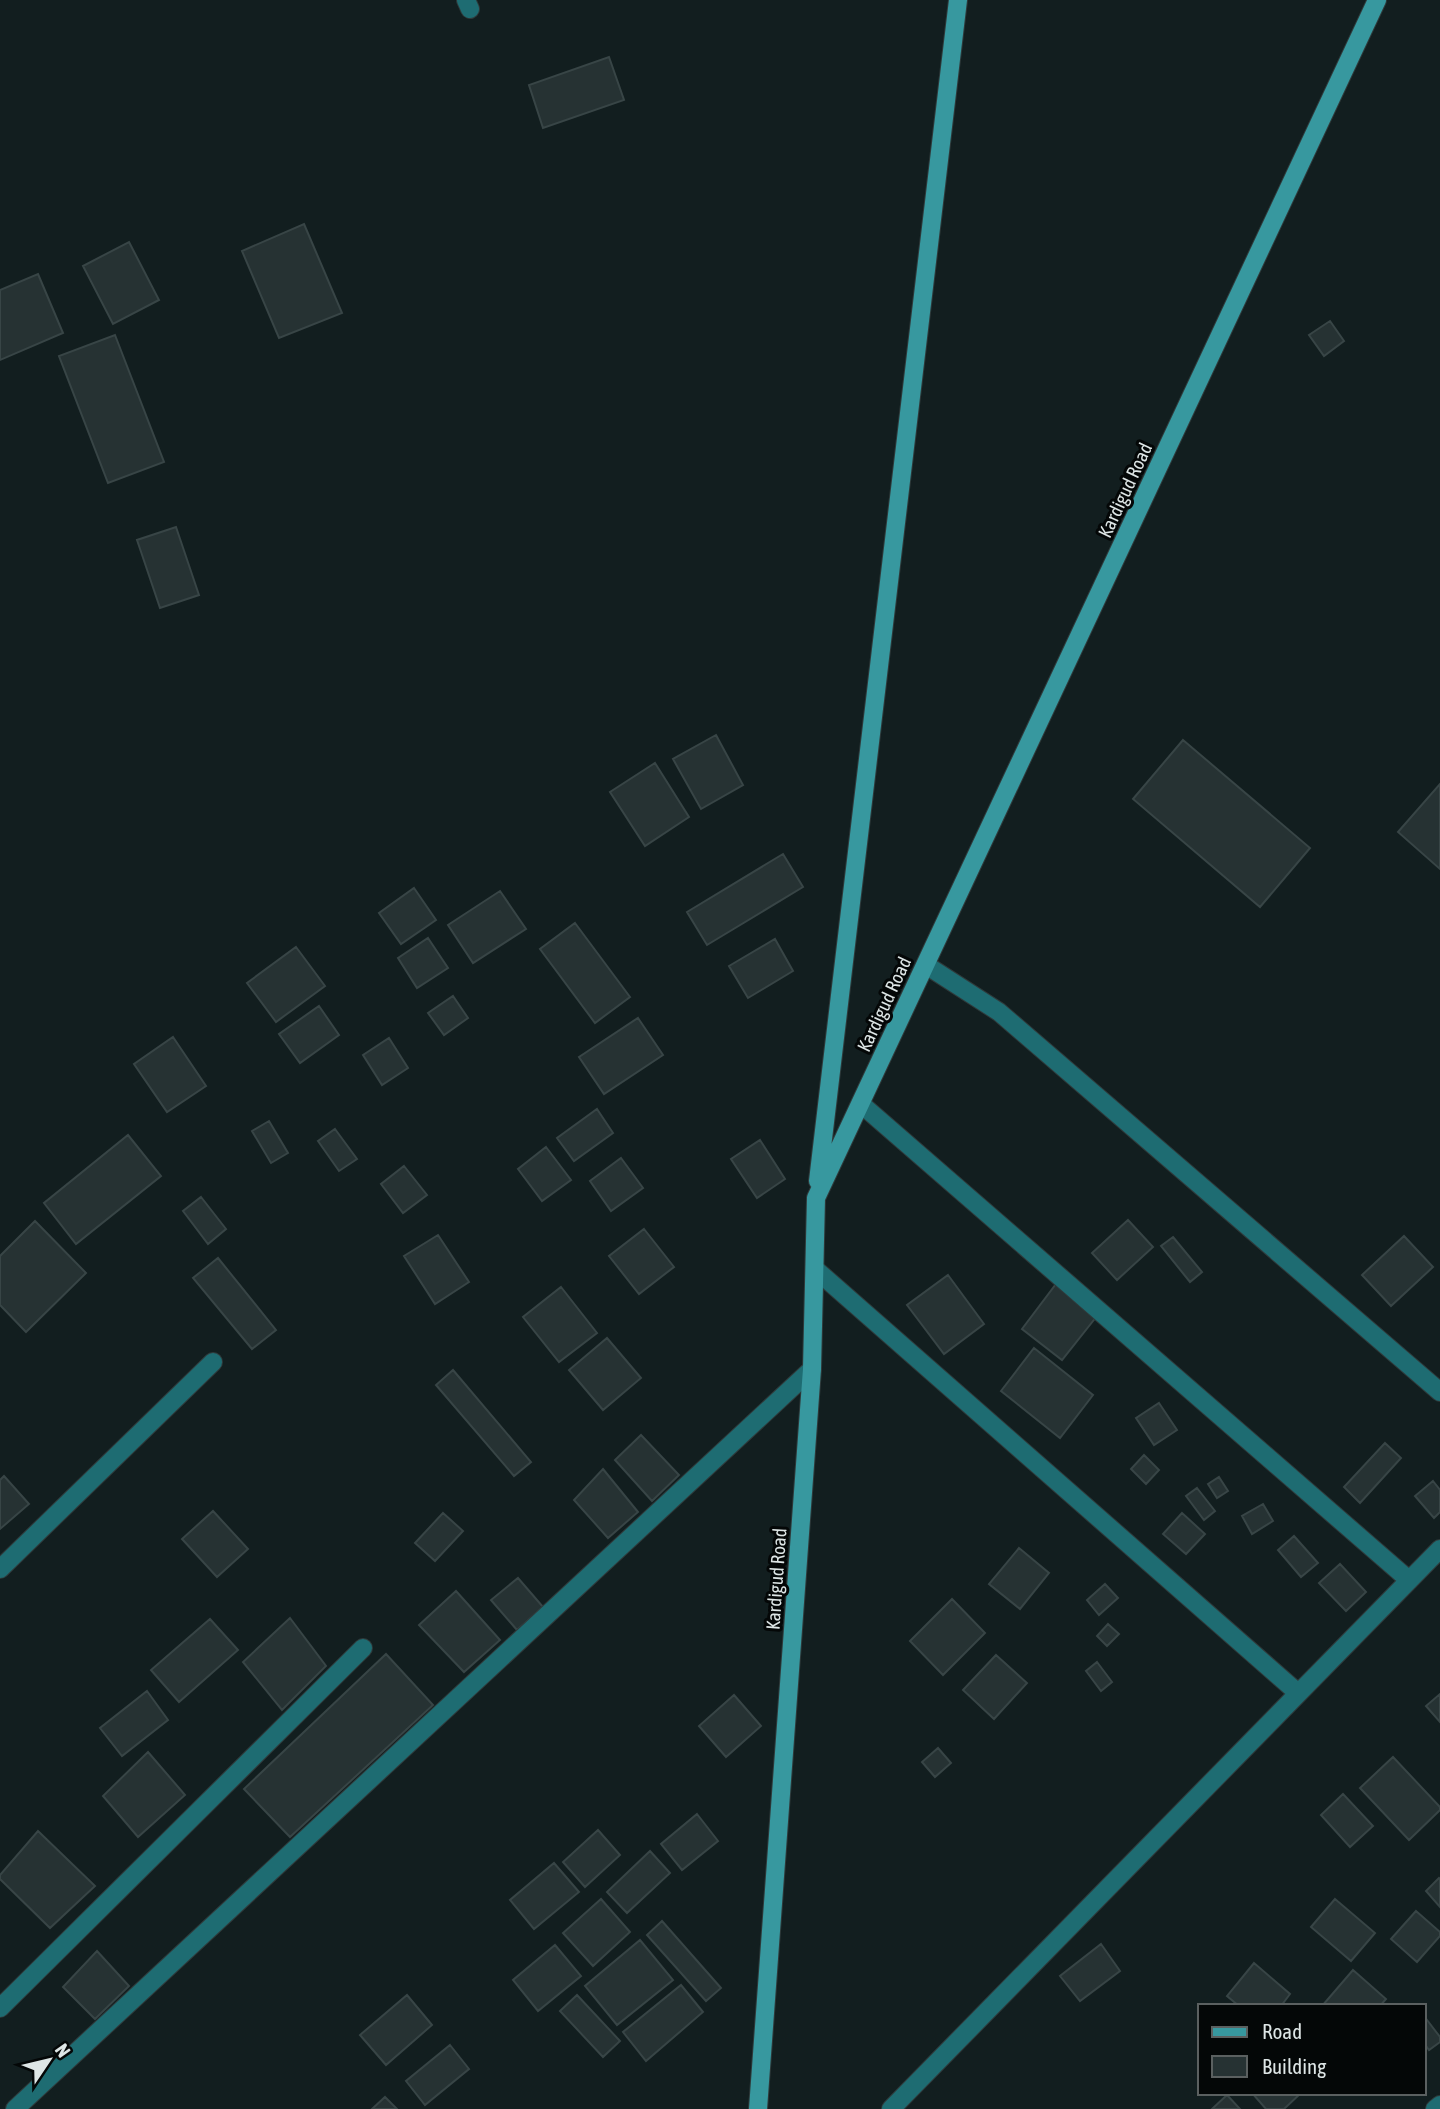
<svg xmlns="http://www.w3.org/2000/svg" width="1440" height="2109" viewBox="0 0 1440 2109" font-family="'Asap Condensed',sans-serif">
<rect width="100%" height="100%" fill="#121e1f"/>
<!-- building -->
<path fill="#263233" stroke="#384546" stroke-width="2" d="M609,57L624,100L543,128L529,85Z
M304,224L342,313L279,338L242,251Z
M129,242L159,300L113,324L83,266Z
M38,274L63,333L0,360V290Z
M1330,321L1344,341L1324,356L1309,335Z
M115,335L164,462L108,483L59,356Z
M176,527L199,595L160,608L137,540Z
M716,735L743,785L701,809L673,759Z
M1183,740L1310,848L1260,907L1133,799Z
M655,763L689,817L645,846L610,792Z
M1440,784V869L1398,832Z
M783,854L803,887L707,945L687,912Z
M414,888L436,920L401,944L379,913Z
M500,891L526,929L473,963L448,925Z
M575,923L630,997L595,1023L540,949Z
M428,938L448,968L417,988L398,958Z
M775,939L793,971L748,998L729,966Z
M296,947L325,986L276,1022L247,983Z
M453,996L468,1018L444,1035L428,1013Z
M319,1006L339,1035L300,1063L279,1034Z
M638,1018L663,1055L604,1094L579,1057Z
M173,1037L206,1086L167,1112L134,1064Z
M389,1038L408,1068L382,1085L363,1055Z
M597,1109L613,1133L574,1161L557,1138Z
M269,1121L288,1153L271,1163L252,1131Z
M335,1129L357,1159L339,1171L318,1141Z
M128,1135L161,1176L76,1244L44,1203Z
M760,1140L785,1179L757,1198L731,1159Z
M546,1147L571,1180L542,1201L518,1169Z
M621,1158L643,1188L611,1211L590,1181Z
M404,1166L427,1195L403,1213L381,1184Z
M201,1197L226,1229L208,1244L183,1211Z
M1128,1220L1153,1247L1117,1280L1092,1253Z
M35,1221L86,1273L26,1332L0,1305V1256Z
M644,1229L674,1267L639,1294L609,1256Z
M438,1235L469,1282L435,1304L404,1256Z
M1404,1236L1433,1267L1391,1306L1362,1275Z
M1173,1237L1202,1272L1190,1282L1161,1246Z
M218,1258L276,1330L252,1349L193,1278Z
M948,1275L984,1324L944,1354L907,1305Z
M1056,1284L1097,1316L1062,1360L1022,1329Z
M561,1287L597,1333L559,1362L523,1317Z
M607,1338L641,1378L603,1410L569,1370Z
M1034,1348L1093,1395L1060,1438L1001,1391Z
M453,1370L531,1462L514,1476L436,1385Z
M1159,1403L1177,1430L1154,1445L1136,1418Z
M641,1435L679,1475L652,1501L615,1460Z
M1385,1443L1401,1458L1360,1503L1344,1487Z
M1144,1455L1159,1470L1146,1484L1131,1469Z
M603,1469L638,1512L608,1538L574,1500Z
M4,1476L29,1504L0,1529V1480Z
M1219,1477L1228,1491L1217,1498L1208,1484Z
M1433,1481L1440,1490V1512L1434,1518L1415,1496Z
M1197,1488L1215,1511L1204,1520L1186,1496Z
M1263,1504L1273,1521L1252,1534L1242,1516Z
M213,1511L248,1549L217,1577L182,1539Z
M443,1513L463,1531L435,1561L415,1543Z
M1182,1513L1205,1534L1186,1554L1163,1534Z
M1294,1536L1318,1563L1301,1577L1278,1550Z
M1019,1548L1049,1573L1020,1609L989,1584Z
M1340,1564L1366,1592L1346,1611L1319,1583Z
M518,1578L543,1607L517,1630L491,1600Z
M1105,1584L1118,1598L1099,1615L1087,1600Z
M456,1591L500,1640L464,1672L419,1625Z
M952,1599L985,1633L943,1675L910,1641Z
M290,1618L326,1666L282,1710L243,1662Z
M210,1619L238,1650L179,1702L151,1670Z
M1108,1624L1119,1634L1107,1646L1097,1636Z
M386,1654L433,1705L290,1837L244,1789Z
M996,1655L1027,1683L994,1719L963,1690Z
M1097,1662L1112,1682L1101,1691L1086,1671Z
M147,1691L168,1720L122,1756L100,1728Z
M1440,1694V1722L1426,1706Z
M734,1695L761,1726L726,1757L699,1726Z
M938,1748L951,1763L935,1777L922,1762Z
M148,1752L185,1795L138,1837L103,1796Z
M1393,1757L1440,1807V1810L1409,1840L1360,1788Z
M1343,1794L1373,1826L1350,1847L1321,1815Z
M697,1814L718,1841L682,1870L661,1844Z
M598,1830L620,1855L585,1887L563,1862Z
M38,1831L95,1886L50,1928L0,1879V1875Z
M650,1851L670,1873L627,1913L607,1892Z
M554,1863L579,1892L534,1929L510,1900Z
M1439,1878L1440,1879V1907L1426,1891Z
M601,1899L630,1932L593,1966L563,1933Z
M1335,1899L1375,1933L1351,1961L1311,1927Z
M1416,1911L1440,1932V1936L1417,1962L1391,1939Z
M662,1921L721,1988L706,2001L647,1935Z
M640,1940L673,1980L617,2025L585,1986Z
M1101,1944L1120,1971L1080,2001L1060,1976Z
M555,1945L581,1976L538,2011L513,1980Z
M97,1951L129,1986L95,2019L63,1987Z
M1254,1963L1290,1994L1281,2006H1239L1227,1996Z
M1353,1970L1386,1999L1380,2006H1322Z
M681,1985L703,2012L646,2061L623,2032Z
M407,1995L432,2025L386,2065L360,2035Z
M577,1995L620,2041L603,2057L560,2011Z
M1424,2016L1440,2037V2042L1429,2050L1424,2043Z
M450,2045L469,2069L425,2105L406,2081Z
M1252,2093H1301L1284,2109H1266Z
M1227,2095L1240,2109H1212Z
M385,2097L397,2109H372Z"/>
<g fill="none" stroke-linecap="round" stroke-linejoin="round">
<defs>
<path id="street" d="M466,0L470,9
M926,965L999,1012L1440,1392
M861,1104L1409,1580
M815,1269L1298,1693
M0,1569L213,1362
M0,2008L363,1648
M15,2109L812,1369
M891,2109L1440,1549
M1435,2109L1440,2105"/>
<path id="secondary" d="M818,1181L958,0
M758,2109L812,1369L816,1198L1377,0"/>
</defs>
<!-- street casing -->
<use href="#street" stroke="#2f3a3b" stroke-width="20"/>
<!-- secondary casing -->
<use href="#secondary" stroke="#2f3a3b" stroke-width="20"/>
<!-- street -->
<use href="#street" stroke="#1e6c72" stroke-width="18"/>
<!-- secondary -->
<use href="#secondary" stroke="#37989f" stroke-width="18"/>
</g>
<g text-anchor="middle" stroke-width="6" stroke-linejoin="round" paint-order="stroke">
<!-- street labels -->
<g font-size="19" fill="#dee6e6" stroke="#040707">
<text transform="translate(1125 490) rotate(-65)" y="7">Kardigud Road</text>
<text transform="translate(884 1004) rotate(-65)" y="7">Kardigud Road</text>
<text transform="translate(776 1579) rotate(-86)" y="7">Kardigud Road</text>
</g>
</g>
<!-- legend -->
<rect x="1198" y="2004" width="228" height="91" fill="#040707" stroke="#5b6060" stroke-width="2"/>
<rect x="1212" y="2027" width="35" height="10" fill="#37989f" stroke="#5b6060" stroke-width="2"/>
<text x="1262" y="2039" font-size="21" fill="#dee6e6">Road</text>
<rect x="1212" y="2056" width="35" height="21" fill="#263233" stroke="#5b6060" stroke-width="2"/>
<text x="1262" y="2074" font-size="21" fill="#dee6e6">Building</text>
<!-- north arrow -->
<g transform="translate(49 2060) rotate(55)" stroke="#040707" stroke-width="5" paint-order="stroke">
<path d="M0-5L12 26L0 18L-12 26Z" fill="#dee6e6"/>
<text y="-10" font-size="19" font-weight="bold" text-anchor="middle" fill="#dee6e6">N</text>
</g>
</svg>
